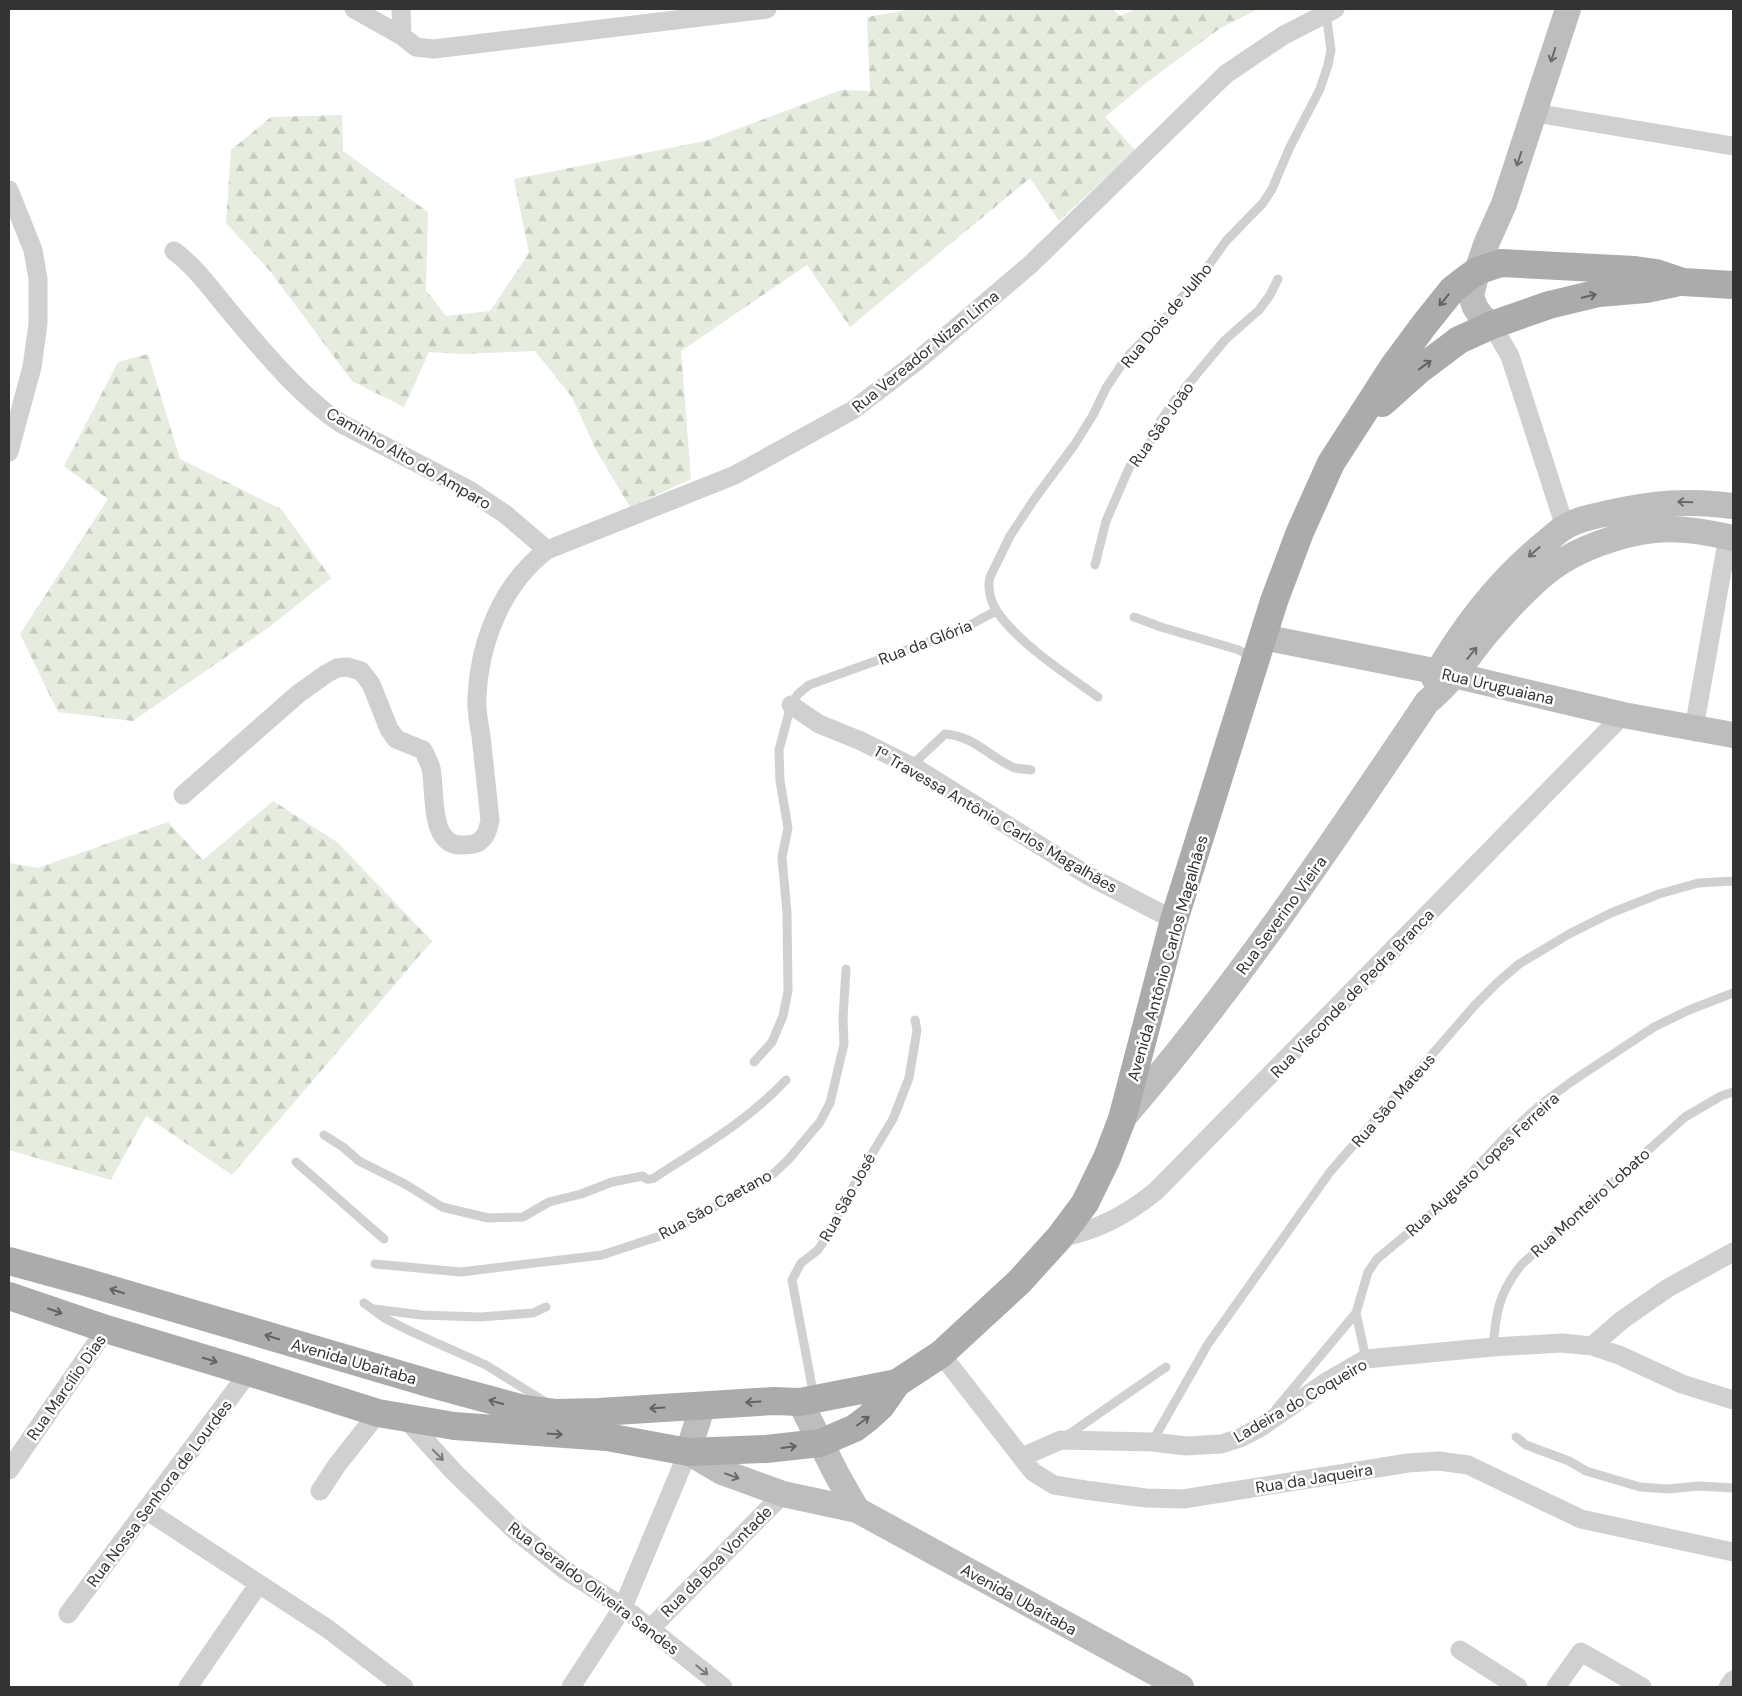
<svg xmlns="http://www.w3.org/2000/svg" width="1742" height="1696" viewBox="0 0 1742 1696" font-family="'DM Sans',sans-serif">
<defs>
<pattern id="forest-firs" width="22" height="20" patternUnits="userSpaceOnUse" patternTransform="scale(1.25)"><rect width="22" height="20" fill="#e6ecdf"/><path d="M5 1l3.5 6h-7zM16 11l3.5 6h-7z" fill="#c6cbc0"/></pattern>
</defs>
<rect width="100%" height="100%" fill="#fff"/>
<!-- forest -->
<path fill="url(#forest-firs)" d="M913,9H1112L1120,16L1136,9H1258L1219,29L1146,83L1105,117L1135,150L1059,221L1030,178L850,327L807,265L681,351L691,479L630,507L596,450L572,397L535,351L463,354L429,352L404,407L352,381L270,271L226,223L231,150L271,117L342,115L343,151L428,212L426,290L446,316L490,311L529,253L514,179L705,141L841,90L870,91L867,17Z
M148,354L180,459L281,509L331,578L268,628L133,721L58,712L20,634L108,499L64,466L118,362Z
M273,801L337,842L432,941L232,1175L146,1116L111,1180L9,1150V863L38,868L168,822L203,860Z"/>
<g fill="none" stroke-linecap="round" stroke-linejoin="round">
<!-- lane -->
<path stroke="#d0d0d0" stroke-width="9" d="M1095,565L1106,521L1130,466L1151,441L1161,420L1175,400L1225,340L1259,310L1270,295L1278,279
M1134,617L1161,627L1239,650L1244,653
M1098,697C1066,674 1021,645 998,613C991,603 987,589 990,577L1010,536L1033,501L1075,444L1093,415L1106,388L1126,358L1171,312L1177,302L1199,279L1226,241L1263,203L1272,189L1290,147L1320,89L1328,65L1331,50L1326,13
M911,766L945,734C975,736 990,758 1015,768C1020,769 1026,769 1031,770
M754,1062L772,1042L783,1016L788,991L787,913L782,857L788,828L780,781L779,750L791,705L798,694L809,685L959,631C972,625 984,616 997,611
M324,1135L343,1147L359,1161L405,1184L442,1207L488,1218L523,1217L549,1202L581,1194L612,1182L643,1176C646,1180 649,1180 654,1178C700,1148 748,1121 786,1080
M296,1162L384,1239
M375,1264L461,1272L602,1255L666,1234L773,1174L788,1160L820,1122L830,1103L844,1044L843,1019L846,969
M364,1303L386,1319L412,1332L486,1365L547,1403
M374,1309L421,1315L480,1317L533,1313L546,1307
M1493,1347C1496,1312 1499,1292 1522,1264L1685,1117L1721,1096L1733,1092
M1366,1359L1356,1313L1368,1272L1377,1259L1437,1209L1507,1135L1540,1105L1571,1082L1654,1027L1689,1010L1733,993
M814,1397L792,1280L801,1263L818,1250L827,1236L861,1172L893,1119L909,1078L917,1030L915,1020
M1276,1409L1356,1313
M1065,1437L1166,1367
M1516,1437L1526,1445L1569,1461L1586,1471L1640,1487L1668,1489L1699,1486L1733,1488
M1152,1442L1208,1344L1330,1172L1475,1005L1498,982L1519,964L1569,934L1611,913L1659,894L1698,883L1733,881"/>
<!-- street -->
<path stroke="#d0d0d0" stroke-width="19" d="M354,9L402,36L416,47L434,49L767,9
M401,9L402,36
M1535,113L1733,146
M9,190L33,250L38,279V324L32,367L9,452
M174,251C197,268 213,292 231,313C263,351 301,397 342,424L469,490L505,514L547,550
M1492,325L1510,356L1565,527
M791,705L819,724L861,741L919,770L1087,875L1174,920
M1694,728L1728,537
M183,795L298,694L326,674L337,668L347,667L361,671L371,684L389,729L396,739L423,750C426,756 429,762 431,768C436,790 428,846 462,845C467,845 472,845 477,843C486,838 488,830 490,820C487,792 484,764 481,736C479,724 476,711 477,698C479,643 502,584 547,550L735,475L853,410L916,362L1031,264L1226,74L1284,35L1335,9
M1059,1238C1098,1230 1125,1216 1156,1191L1623,715
M1592,1346L1622,1320L1668,1288L1733,1252
M941,1354L1033,1472L1054,1485L1085,1490L1146,1498L1183,1499L1408,1463L1439,1461L1468,1465L1581,1519L1733,1552
M406,1419L454,1472L512,1528L565,1570L623,1607L723,1687
M1022,1457L1061,1440L1152,1442L1186,1446L1221,1444L1240,1438L1261,1427L1326,1382L1366,1359L1493,1347L1562,1343L1592,1346L1619,1355L1682,1384L1733,1400
M9,1470L106,1329
M320,1491L337,1465L378,1413
M146,1510L328,1629L404,1687
M68,1614L249,1372
M650,1629L783,1494
M1460,1650L1518,1687
M188,1687L258,1585
M571,1687L623,1607L688,1452
M1556,1687L1581,1652L1642,1687
M1728,1687L1733,1680"/>
<!-- secondary -->
<path stroke="#bdbdbd" stroke-width="26" d="M1492,325L1481,316L1475,307L1471,296L1477,271L1487,242L1504,204L1568,9
M1263,637L1454,675L1623,715L1733,735
M1434,678C1463,627 1499,580 1545,543C1551,538 1558,531 1565,527C1578,519 1595,516 1609,513C1654,503 1687,500 1733,506
M1122,1119C1235,989 1331,845 1427,702C1451,683 1468,656 1487,633C1507,610 1528,586 1552,568C1579,548 1620,534 1654,530C1680,527 1708,532 1733,538
M800,1402L837,1475L857,1510
M706,1405L700,1414L688,1452L722,1472L783,1494L857,1510L1181,1687"/>
<!-- primary -->
<path stroke="#ababab" stroke-width="28" d="M1382,403L1419,370L1459,340L1492,325L1549,305L1599,293L1646,289L1675,283
M9,1261L82,1281L432,1384L524,1409L555,1413L599,1412L774,1401L800,1402L897,1383L941,1354L1019,1282L1059,1238L1085,1203L1107,1158L1122,1119L1174,920L1274,601L1300,532L1331,463L1393,367L1424,325L1452,290L1466,279L1477,271L1501,263L1635,270L1656,273L1683,282L1733,285
M9,1296L106,1329L249,1372L378,1413L454,1426L607,1437L688,1452L766,1449L820,1443L855,1428L868,1418L881,1406L897,1383"/>
</g>
<!-- one-way arrows -->
<defs><path id="oneway-shaft" d="M-6 0H5M1.5-3L5.5 0L1.5 3" fill="none" stroke-width="1.6" stroke-linecap="round" stroke-linejoin="round" transform="scale(1.25)"/></defs>
<g stroke="#6a6a6a">
<use href="#oneway-shaft" transform="translate(1553 55) rotate(108)"/>
<use href="#oneway-shaft" transform="translate(1519 159) rotate(108)"/>
<use href="#oneway-shaft" transform="translate(1685 502) rotate(-178)"/>
<use href="#oneway-shaft" transform="translate(1534 552) rotate(139)"/>
<use href="#oneway-shaft" transform="translate(1472 653) rotate(-51)"/>
<use href="#oneway-shaft" transform="translate(732 1476) rotate(20)"/>
</g>
<g stroke="#636363">
<use href="#oneway-shaft" transform="translate(1589 296) rotate(-13)"/>
<use href="#oneway-shaft" transform="translate(1444 300) rotate(130)"/>
<use href="#oneway-shaft" transform="translate(1425 365) rotate(-36)"/>
<use href="#oneway-shaft" transform="translate(117 1291) rotate(-163)"/>
<use href="#oneway-shaft" transform="translate(55 1311) rotate(19)"/>
<use href="#oneway-shaft" transform="translate(272 1337) rotate(-163)"/>
<use href="#oneway-shaft" transform="translate(210 1360) rotate(17)"/>
<use href="#oneway-shaft" transform="translate(496 1402) rotate(-165)"/>
<use href="#oneway-shaft" transform="translate(753 1402) rotate(176)"/>
<use href="#oneway-shaft" transform="translate(657 1408) rotate(176)"/>
<use href="#oneway-shaft" transform="translate(863 1421) rotate(-37)"/>
<use href="#oneway-shaft" transform="translate(555 1434) rotate(4)"/>
<use href="#oneway-shaft" transform="translate(789 1447) rotate(-7)"/>
</g>
<g stroke="#7a7a7a">
<use href="#oneway-shaft" transform="translate(438 1455) rotate(46)"/>
<use href="#oneway-shaft" transform="translate(702 1670) rotate(39)"/>
</g>
<g text-anchor="middle" stroke-width="5" stroke-linejoin="round" paint-order="stroke">
<!-- street labels -->
<g font-size="16" fill="#333" stroke="#fff">
<text transform="translate(1166 315) rotate(-50)" y="6">Rua Dois de Julho</text>
<text transform="translate(925 351) rotate(-39)" y="6">Rua Vereador Nizan Lima</text>
<text transform="translate(1161 424) rotate(-55)" y="6">Rua São João</text>
<text transform="translate(409 458) rotate(30)" y="6">Caminho Alto do Amparo</text>
<text transform="translate(925 642) rotate(-21)" y="6">Rua da Glória</text>
<text transform="translate(1498 686) rotate(13)" y="6">Rua Uruguaiana</text>
<text transform="translate(996 819) rotate(30)" y="6">1ª Travessa Antônio Carlos Magalhães</text>
<text transform="translate(1281 915) rotate(-54)" y="6">Rua Severino Vieira</text>
<text transform="translate(1167 958) rotate(-74)" y="6">Avenida Antônio Carlos Magalhães</text>
<text transform="translate(1352 993) rotate(-46)" y="6">Rua Visconde de Pedra Branca</text>
<text transform="translate(1393 1100) rotate(-49)" y="6">Rua São Mateus</text>
<text transform="translate(1482 1164) rotate(-43)" y="6">Rua Augusto Lopes Ferreira</text>
<text transform="translate(847 1197) rotate(-61)" y="6">Rua São José</text>
<text transform="translate(1590 1202) rotate(-42)" y="6">Rua Monteiro Lobato</text>
<text transform="translate(715 1204) rotate(-29)" y="6">Rua São Caetano</text>
<text transform="translate(354 1361) rotate(16)" y="6">Avenida Ubaitaba</text>
<text transform="translate(66 1387) rotate(-55)" y="6">Rua Marcílio Dias</text>
<text transform="translate(1300 1400) rotate(-30)" y="6">Ladeira do Coqueiro</text>
<text transform="translate(1314 1478) rotate(-9)" y="6">Rua da Jaqueira</text>
<text transform="translate(159 1493) rotate(-53)" y="6">Rua Nossa Senhora de Lourdes</text>
<text transform="translate(716 1561) rotate(-45)" y="6">Rua da Boa Vontade</text>
<text transform="translate(594 1588) rotate(37)" y="6">Rua Geraldo Oliveira Sandes</text>
<text transform="translate(1019 1599) rotate(29)" y="6">Avenida Ubaitaba</text>
</g>
</g>
<!-- border -->
<rect width="1742" height="1696" fill="none" stroke="#333333" stroke-width="20"/>
</svg>
